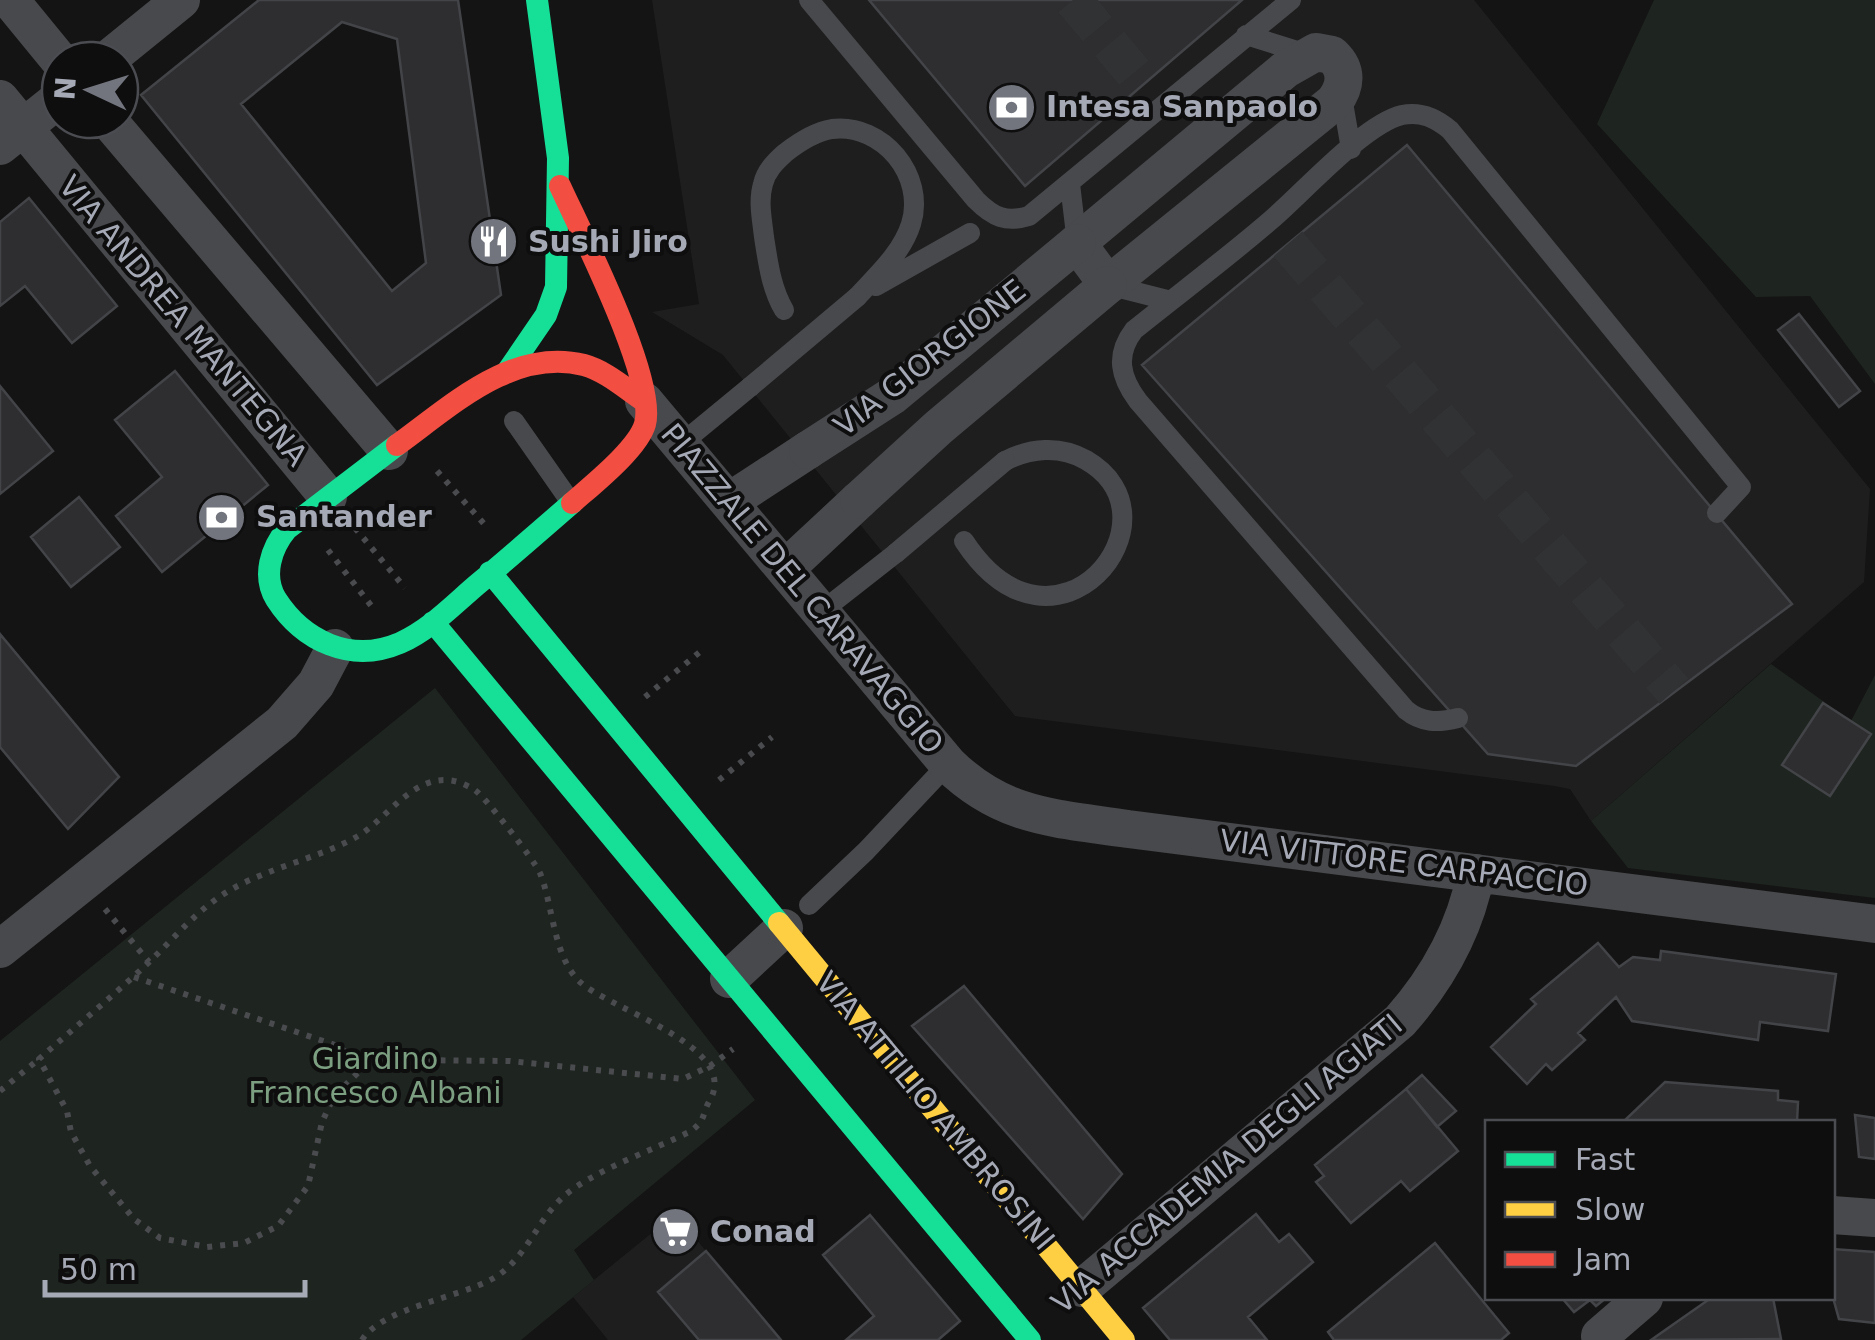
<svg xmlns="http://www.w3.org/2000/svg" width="1875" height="1340" viewBox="0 0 1875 1340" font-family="'DejaVu Sans',sans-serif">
<rect width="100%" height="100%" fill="#141414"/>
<!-- built -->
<path fill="#1e1e1f" d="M652,0H1474L1870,489L1864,582L1591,821L1570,789L1555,786L1015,716L723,355L652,312L699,304Z
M675,1214L706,1251L658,1292L699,1340H608L573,1297Z"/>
<!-- green -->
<path fill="#1e241f" d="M1654,0H1875V384L1810,296L1756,297L1597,124Z
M1771,664L1851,721L1875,675V898L1628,868L1591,821Z
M435,688L755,1100L574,1250L594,1280L521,1340H0V1041Z"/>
<!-- building -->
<path fill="#2e2e30" stroke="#434448" stroke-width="2.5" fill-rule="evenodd" d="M259,0H458L501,295L377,385L141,95ZM342,22L397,39L426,263L392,291L241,104Z
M869,0H1242L1025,186Z
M1407,145L1792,604L1576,766L1488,754L1142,365Z
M29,198L117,306L72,343L25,286L0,306V222Z
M1799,314L1860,391L1839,407L1778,330Z
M175,371L268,485L162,572L116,516L162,477L115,420Z
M0,386L53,451L0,494Z
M79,497L120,547L71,587L31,537Z
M0,634L119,777L68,829L0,747Z
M1823,703L1871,734L1830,796L1782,765Z
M1598,943L1619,967L1633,957L1660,960L1661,951L1836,974L1828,1031L1760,1022L1758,1040L1632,1021L1616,997L1578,1033L1585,1040L1552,1070L1546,1064L1527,1084L1491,1047L1536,1004L1531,999Z
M964,986L1122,1174L1083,1219L912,1026Z
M1422,1075L1456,1111L1437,1127L1406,1089Z
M1665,1082L1778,1091V1100L1798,1102L1797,1122H1623Z
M1406,1089L1458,1151L1410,1191L1401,1181L1351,1223L1316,1182L1324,1176L1315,1165Z
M1855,1115L1875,1118V1159L1859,1157Z
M1256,1214L1279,1242L1289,1234L1313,1262L1248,1317L1267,1340H1170L1143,1308Z
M870,1215L960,1321L938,1340H846L874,1316L823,1255Z
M1435,1243L1509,1333L1501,1340H1334L1328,1332Z
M1832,1249L1875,1252V1323L1839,1319L1832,1294Z
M706,1251L751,1304L781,1340H699L658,1292Z
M1562,1298H1606L1596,1306L1590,1300L1574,1312Z
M1711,1298H1773L1781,1339L1651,1340Z"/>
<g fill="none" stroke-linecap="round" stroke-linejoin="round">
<!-- street-tunnel -->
<path stroke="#313234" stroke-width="38" stroke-dasharray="38 19" stroke-linecap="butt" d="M1073,0L1145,86
M1288,244L1674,691"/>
<!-- path -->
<path stroke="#4a4b4e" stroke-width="6" stroke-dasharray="5 8" stroke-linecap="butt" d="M437,471L485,525
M355,528L405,588
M328,550L373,608
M645,697L701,651
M719,780L772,737
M105,909L149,962
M134,977L338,1046L364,1067
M0,1091L39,1059
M362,1340C382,1308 458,1298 492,1279C525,1261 536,1222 562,1198C591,1171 654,1150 691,1131C707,1119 701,1115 710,1100C741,1045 606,1009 578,980C553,954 553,905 540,873C534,860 486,798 475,790C470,787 460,782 454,781C414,773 388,818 358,836C322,857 271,867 232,889C198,908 175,938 147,964C112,997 75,1027 39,1059L67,1111L71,1132L90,1166L134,1219L160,1238L207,1247L244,1243L278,1226L308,1186L322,1122L334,1096L364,1067L404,1060L510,1061L683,1079L710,1066L733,1049"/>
<!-- lane -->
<path stroke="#48494c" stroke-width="20" d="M809,0L976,200C993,217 1006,223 1029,216L1291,0
M1246,35L1307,54
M1341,91L1351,149
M1070,184L1077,243
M1108,285L1171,301
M876,286L970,233
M784,310C771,288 768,262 764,237C762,219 758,201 763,184C766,171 775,162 785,153C799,142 814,132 832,129C883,123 926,176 911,224C902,253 877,275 857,297
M514,421L570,501
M682,443L750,387
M964,541C1055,680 1187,518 1086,460C1060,445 1030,448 1005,461
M822,611L896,553
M1458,718C1438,723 1422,723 1406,710L1138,401C1120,377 1115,355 1134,330C1180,293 1227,258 1271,220C1303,193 1364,124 1402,115C1421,111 1436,118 1450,130L1741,487L1717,513
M809,905L866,851L948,764"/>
<!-- street -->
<path stroke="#48494c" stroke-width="38" d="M10,0L60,61
M1316,52L1332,55C1348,70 1346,86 1334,102L1108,285L1077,243L1286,69Z
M107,60L181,0
M0,99L328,497
M108,120L389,451
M0,146L60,98
M644,401L948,764C1003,818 1055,818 1128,829L1875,924
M730,501L808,450
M785,569L859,500
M0,949L282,723L316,684L335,648
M729,979L784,928
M1832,1215L1875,1218
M1082,1288L1400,1021C1438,978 1465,930 1476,873
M1603,1340L1600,1336L1644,1298"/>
<!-- fast -->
<path stroke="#16e098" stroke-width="22" d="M507,372L546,315L556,287L558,158L537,0
M397,445L287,529C271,548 262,576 276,599C303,641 351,664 400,643C430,630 455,603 479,583C510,557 541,530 572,503
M490,572L779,923
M433,622L1030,1340"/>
<!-- slow -->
<path stroke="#ffcf43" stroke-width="22" d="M779,923L1124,1340"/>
<!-- jam -->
<path stroke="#f24e42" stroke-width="22" d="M560,186C581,232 657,380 645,424C638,449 591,486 572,503
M397,445C450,407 512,347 584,365C606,371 626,389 644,401"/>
<!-- lane-bridge -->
<path stroke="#48494c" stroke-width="20" d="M750,387L857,297
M896,553L1005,461"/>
<!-- street-bridge -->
<path stroke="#48494c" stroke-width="38" d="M808,450L892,396L1077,243
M859,500L939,427L1108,285"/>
</g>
<!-- icons -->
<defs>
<symbol id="bank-disc" viewBox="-11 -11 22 22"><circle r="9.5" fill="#72757d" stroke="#0e0e0f"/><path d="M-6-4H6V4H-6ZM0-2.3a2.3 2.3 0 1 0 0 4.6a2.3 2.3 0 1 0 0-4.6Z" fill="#fff"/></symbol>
<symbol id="restaurant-disc" viewBox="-11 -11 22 22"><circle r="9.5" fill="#72757d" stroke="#0e0e0f"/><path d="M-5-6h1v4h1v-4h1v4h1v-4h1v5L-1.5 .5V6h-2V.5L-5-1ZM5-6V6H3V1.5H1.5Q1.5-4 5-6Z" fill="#fff"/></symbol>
<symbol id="supermarket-disc" viewBox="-11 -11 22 22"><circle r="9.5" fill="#72757d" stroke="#0e0e0f"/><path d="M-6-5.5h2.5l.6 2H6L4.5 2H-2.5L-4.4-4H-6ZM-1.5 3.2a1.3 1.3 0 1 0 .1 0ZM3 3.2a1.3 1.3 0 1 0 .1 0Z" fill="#fff"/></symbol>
</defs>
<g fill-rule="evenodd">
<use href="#bank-disc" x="984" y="80" width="55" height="55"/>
<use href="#restaurant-disc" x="466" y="214" width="55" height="55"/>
<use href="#bank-disc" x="194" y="490" width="55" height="55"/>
<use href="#supermarket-disc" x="648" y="1204" width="55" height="55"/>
</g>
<g text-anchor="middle" stroke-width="8" stroke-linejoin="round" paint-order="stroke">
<!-- poi labels -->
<g font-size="30" font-weight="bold" fill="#a5a9b5" stroke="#0e0e0f" text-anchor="start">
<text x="1046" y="117">Intesa Sanpaolo</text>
<text x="528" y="252">Sushi Jiro</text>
<text x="256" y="527">Santander</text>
<text x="710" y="1242">Conad</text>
</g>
<!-- street labels -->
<g font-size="30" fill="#a5a9b5" stroke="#0e0e0f">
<text transform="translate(183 321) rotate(50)" y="10">VIA ANDREA MANTEGNA</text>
<text transform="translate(930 358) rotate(-38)" y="10">VIA GIORGIONE</text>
<text transform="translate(802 589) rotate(50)" y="10">PIAZZALE DEL CARAVAGGIO</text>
<text transform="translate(1404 863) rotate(7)" y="10">VIA VITTORE CARPACCIO</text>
<text transform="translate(935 1111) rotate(50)" y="10">VIA ATTILIO AMBROSINI</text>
<text transform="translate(1227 1164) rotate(-40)" y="10">VIA ACCADEMIA DEGLI AGIATI</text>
</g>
<!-- park labels -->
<g font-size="30" fill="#7c9f81" stroke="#0e0e0f">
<text x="375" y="1069">Giardino<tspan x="375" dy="34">Francesco Albani</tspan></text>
</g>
</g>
<!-- legend -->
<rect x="1485" y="1120" width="350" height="180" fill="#0e0e0f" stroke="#4a4c51" stroke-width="2.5"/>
<rect x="1505" y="1152" width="50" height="15" fill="#16e098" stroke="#4a4c51" stroke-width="2.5"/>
<text x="1575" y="1170" font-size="30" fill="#a5a9b5">Fast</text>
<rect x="1505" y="1202" width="50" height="15" fill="#ffcf43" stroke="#4a4c51" stroke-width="2.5"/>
<text x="1575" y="1220" font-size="30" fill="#a5a9b5">Slow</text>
<rect x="1505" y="1252" width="50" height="15" fill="#f24e42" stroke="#4a4c51" stroke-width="2.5"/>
<text x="1575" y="1270" font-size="30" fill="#a5a9b5">Jam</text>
<!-- north arrow -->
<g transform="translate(90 90) rotate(274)"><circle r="48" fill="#0e0e0f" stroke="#4a4c51" stroke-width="2.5"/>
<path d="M0-8L18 38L0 25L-18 38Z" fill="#72757d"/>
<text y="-15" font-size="28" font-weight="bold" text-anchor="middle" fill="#a5a9b5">N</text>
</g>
<!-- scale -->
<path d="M45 1280v15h260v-15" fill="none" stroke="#a5a9b5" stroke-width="5"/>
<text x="60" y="1280" font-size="30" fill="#a5a9b5" stroke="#0e0e0f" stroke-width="8" paint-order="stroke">50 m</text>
</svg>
